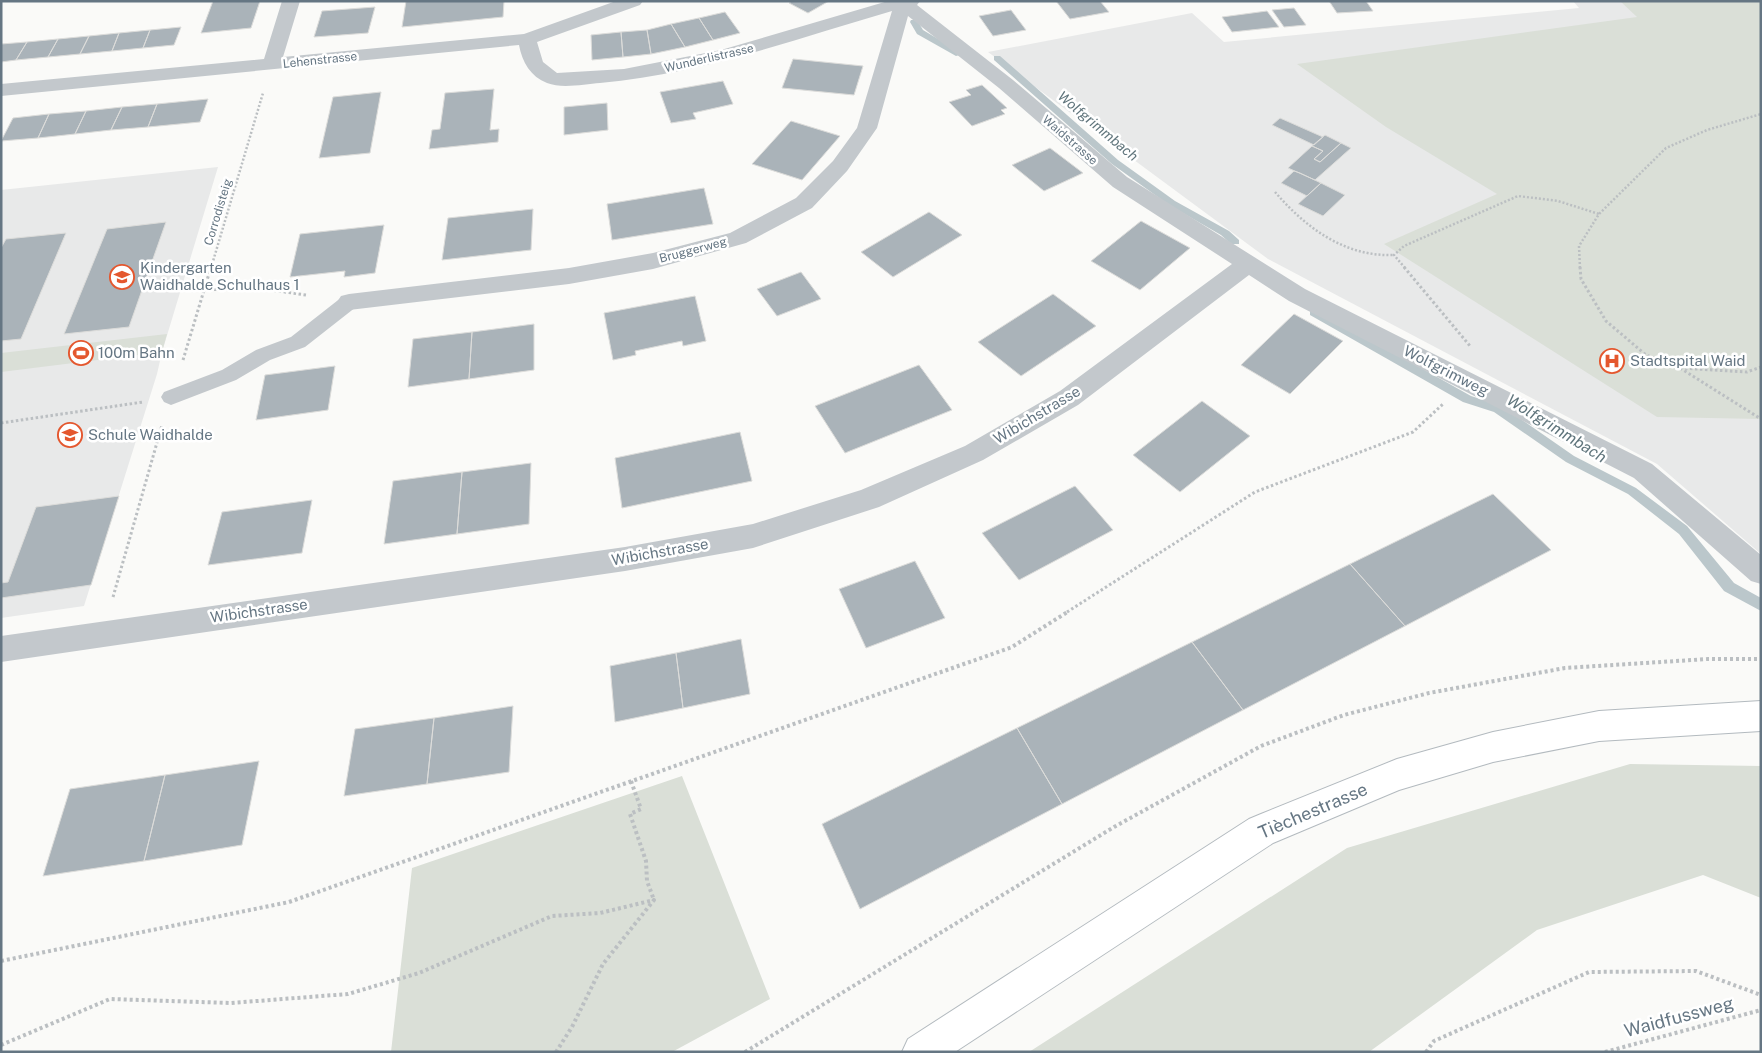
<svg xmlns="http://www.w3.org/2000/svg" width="1762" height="1053" viewBox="0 0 1762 1053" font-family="'Public Sans',sans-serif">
<rect width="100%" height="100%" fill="#fafaf8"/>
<!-- built -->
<path fill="#e8e9e9" d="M1573,1H1761V554L1657,464L1268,259L988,52L1192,13L1224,42L1579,8Z
M218,167L162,352L157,374L84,606L1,618V190Z"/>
<!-- green -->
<path fill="#dadfd7" d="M1620,1H1761V419L1657,417L1384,244L1497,194L1386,127L1297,64L1637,17Z
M167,334L162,352L1,372V353Z
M1630,764L1761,766V898L1703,875L1537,930L1369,1052H1029L1347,848Z
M682,776L770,999L672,1052H391L412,868Z"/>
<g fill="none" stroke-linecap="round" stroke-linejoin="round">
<!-- stream -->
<path fill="#bbc7cb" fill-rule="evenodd" d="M911,20H917L923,30L963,54L956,56L917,34L910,22Z
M994,56H1000L1118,160L1175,201L1229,231L1239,240V244H1231L1221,235L1169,205L1112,164L994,60Z
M1314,308L1471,396L1502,406L1574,456L1636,488L1687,526L1734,583L1761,598V611L1724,591L1679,534L1628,494L1566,462L1494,412L1463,402L1310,315V309Z"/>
</g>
<!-- building -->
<path fill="#aab3b9" stroke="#dcdcda" d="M213,1H260L251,28L201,33Z
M406,1H504L503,17L402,27Z
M792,1H829L808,13L789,3Z
M1056,1H1100L1109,12L1070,19Z
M1329,1H1366L1373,11L1337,13Z
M375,7L368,33L314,37L322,11Z
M1294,8L1306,25L1284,27L1272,10Z
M1011,10L1026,30L993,36L979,16Z
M1267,11L1279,27L1232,32L1222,17Z
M725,12L740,33L713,40L699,18Z
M699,18L713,40L685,47L671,24Z
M671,24L685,47L651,54L647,30Z
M181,27L174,45L143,48L150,30Z
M150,30L143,48L112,51L119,33Z
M647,30L651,54L623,57L621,32Z
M621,32L623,57L592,60L591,35Z
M119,33L112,51L80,54L89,36Z
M89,36L80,54L48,57L58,39Z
M58,39L48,57L16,60L27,42Z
M27,42L16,60L1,62V44Z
M793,59L863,66L854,95L782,88Z
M723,81L733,104L693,113L696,119L671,123L660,92Z
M982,85L1007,108L1001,110L1005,114L972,126L949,102L971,95L966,90Z
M494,89L490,130L499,129L498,142L429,149L432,130L440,129L445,93Z
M381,92L370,153L319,158L333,97Z
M208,99L200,122L148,127L157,104Z
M607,103L608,130L564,135V107Z
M157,104L148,127L111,130L122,107Z
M122,107L111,130L75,134L86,111Z
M86,111L75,134L38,138L49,114Z
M49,114L38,138L1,141L13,118Z
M1280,118L1323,137L1314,145L1272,125Z
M791,121L840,136L802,180L752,164Z
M1325,135L1341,143L1320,162L1314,159L1323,151L1312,146Z
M1341,143L1351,148L1315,180L1288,168L1312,146L1323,151L1314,159L1320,162Z
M1050,148L1083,173L1044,191L1012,165Z
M1294,171L1300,173L1321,183L1307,196L1281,183Z
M1321,183L1345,195L1323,216L1298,204Z
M704,188L713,224L612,240L607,204Z
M533,209L531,250L442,260L448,218Z
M929,212L962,235L893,277L861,252Z
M1141,221L1190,248L1140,290L1091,261Z
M166,222L129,327L64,334L107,229Z
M384,225L375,273L344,277L345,271L290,277L300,234Z
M66,233L21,339L1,341V248L6,239Z
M801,272L821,299L777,316L757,289Z
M1053,294L1096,326L1021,376L978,342Z
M695,296L706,341L683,346L682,341L635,351L636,355L613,360L604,313Z
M1294,314L1343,341L1290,394L1241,365Z
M534,324V370L469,379L472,332Z
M472,332L469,379L408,387L413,339Z
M919,365L952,410L845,453L815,406Z
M335,366L328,410L256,420L265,375Z
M1202,401L1250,436L1180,492L1133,455Z
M740,432L752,481L622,508L615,458Z
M531,463L529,524L457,534L462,472Z
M462,472L457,534L384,544L393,481Z
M1075,486L1113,530L1019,580L982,533Z
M1493,494L1551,550L1405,626L1350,564Z
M119,496L91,585L1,598V583L8,582L36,507Z
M312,500L302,553L208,565L222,512Z
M915,561L945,618L866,648L839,589Z
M1350,564L1405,626L1243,710L1192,642Z
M741,639L750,694L683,708L676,653Z
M1192,642L1243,710L1062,804L1017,728Z
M676,653L683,708L615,722L610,666Z
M513,706L509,772L427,784L434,718Z
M434,718L427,784L344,796L355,729Z
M1017,728L1062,804L860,909L822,824Z
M259,761L242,845L144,861L165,775Z
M165,775L144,861L43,876L70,789Z"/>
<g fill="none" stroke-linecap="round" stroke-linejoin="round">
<defs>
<path id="secondary" d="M1761,701V731L1599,741L1493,762L1399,790L1273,843L955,1052H902L908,1039L1249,819L1261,814L1397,759L1493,732L1599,711Z"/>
</defs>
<!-- secondary casing -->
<use href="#secondary" stroke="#b3babf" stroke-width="2"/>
<!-- path-far2 -->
<path stroke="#bbbfc2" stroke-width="2.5" stroke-dasharray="2 2" stroke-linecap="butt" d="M1275,192C1306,228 1345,257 1394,255
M211,268L263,93
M1405,268L1394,255L1404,246L1518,196L1558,201L1599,214
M1580,268L1579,246L1599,214L1666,148L1707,130L1761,114"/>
<!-- path-far1 -->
<path stroke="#bbbfc2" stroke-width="3" stroke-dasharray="2.5 2.5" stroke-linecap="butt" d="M1404,267L1470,346
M1580,267L1581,279L1606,321L1646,355L1680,368L1761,419
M204,290L257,288L306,295
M183,360L211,267
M1680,368L1747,372L1761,367
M1,423L143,402
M113,597L162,425
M1067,612L1255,492L1413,432L1443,404"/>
<!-- path -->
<path stroke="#bbbfc2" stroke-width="4" stroke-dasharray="3 3" stroke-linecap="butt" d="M631,781L641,809L630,814L646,861L647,881L654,900
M1,961L289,902L1012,647L1069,611
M1,1045L110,999L231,1003L348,994L419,973L552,916L600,913L654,900L603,964L572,1027L556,1052
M745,1052L1114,827L1261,746L1344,715L1429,693L1565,668L1708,659H1761
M1426,1052L1434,1041L1589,972L1696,971L1761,995
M1605,1052L1761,1010"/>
<!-- lane -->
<path fill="#c3c8cc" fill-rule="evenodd" d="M349,295L356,297L359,302L356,307L305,347L270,360L236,380L171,405L164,402L161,397L164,392L222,370L256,350L291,337L342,297Z"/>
<!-- street -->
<path fill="#c3c8cc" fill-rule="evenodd" d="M282,1H300L283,57L524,34L616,1H643L640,5L537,42L543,62L557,73L624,69L721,50L888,1H920L917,5L1013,80L1127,177L1305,289L1652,464L1761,555V584L1751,581L1634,478L1289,301L1249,275L1078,405L983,460L879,507L753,548L625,571L1,662V636L625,547L753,524L861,490L965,446L1060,391L1232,264L1113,187L999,88L908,16L877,128L847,171L812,208L746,243L653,269L569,284L349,310L341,308L337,302L341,296L349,294L569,268L653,253L730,233L796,198L833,161L857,128L892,11C795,39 701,74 600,83C585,84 562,89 547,83C531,77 522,62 519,45L1,96V84L264,59Z"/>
<!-- secondary -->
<use href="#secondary" fill="#fff" fill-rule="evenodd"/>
</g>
<!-- icons -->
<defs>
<symbol id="school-ring" viewBox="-11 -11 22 22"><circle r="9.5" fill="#fff" stroke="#e4572e" stroke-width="1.5"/><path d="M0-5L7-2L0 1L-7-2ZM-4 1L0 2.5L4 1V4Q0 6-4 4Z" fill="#e4572e"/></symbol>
<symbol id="stadium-ring" viewBox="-11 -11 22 22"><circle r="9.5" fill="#fff" stroke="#e4572e" stroke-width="1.5"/><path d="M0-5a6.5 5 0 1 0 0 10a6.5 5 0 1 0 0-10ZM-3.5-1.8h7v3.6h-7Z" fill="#e4572e"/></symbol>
<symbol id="hospital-ring" viewBox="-11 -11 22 22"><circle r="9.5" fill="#fff" stroke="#e4572e" stroke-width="1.5"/><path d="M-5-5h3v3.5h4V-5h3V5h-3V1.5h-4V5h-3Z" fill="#e4572e"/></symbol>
</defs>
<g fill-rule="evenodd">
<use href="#school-ring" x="108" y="263" width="28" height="28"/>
<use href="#stadium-ring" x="67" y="339" width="28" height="28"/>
<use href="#hospital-ring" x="1598" y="347" width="28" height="28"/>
<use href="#school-ring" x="56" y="421" width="28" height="28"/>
</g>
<g text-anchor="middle" stroke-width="5" stroke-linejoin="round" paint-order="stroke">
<!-- far-street labels -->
<g font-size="12" fill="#657683" stroke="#fff">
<text transform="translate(709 58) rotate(-13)" y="4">Wunderlistrasse</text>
<text transform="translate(320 60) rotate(-6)" y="4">Lehenstrasse</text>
<text transform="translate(1070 140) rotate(41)" y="4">Waidstrasse</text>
<text transform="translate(218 212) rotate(-73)" y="4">Corrodisteig</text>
<text transform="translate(693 250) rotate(-15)" y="4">Bruggerweg</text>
</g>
<!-- far-water labels -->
<g font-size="14" font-style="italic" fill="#60757c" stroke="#fff">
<text transform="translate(1098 126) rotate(40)" y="5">Wolfgrimmbach</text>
</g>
<!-- poi labels -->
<g font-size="15" fill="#657683" stroke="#fff" text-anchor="start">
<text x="140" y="273">Kindergarten<tspan x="140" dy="17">Waidhalde Schulhaus 1</tspan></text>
<text x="98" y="358">100m Bahn</text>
<text x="1630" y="366">Stadtspital Waid</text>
<text x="88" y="440">Schule Waidhalde</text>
</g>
<!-- street labels -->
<g font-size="15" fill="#657683" stroke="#fff">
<text transform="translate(1446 371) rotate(27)" y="5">Wolfgrimweg</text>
<text transform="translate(1037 415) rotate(-31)" y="5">Wibichstrasse</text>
<text transform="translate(660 552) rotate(-10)" y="5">Wibichstrasse</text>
<text transform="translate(259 611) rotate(-8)" y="5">Wibichstrasse</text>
</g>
<!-- water labels -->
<g font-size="16" font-style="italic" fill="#60757c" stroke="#fff">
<text transform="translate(1557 428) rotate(32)" y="6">Wolfgrimmbach</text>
</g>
<!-- near-street labels -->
<g font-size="18" fill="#657683" stroke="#fff">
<text transform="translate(1313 811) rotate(-23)" y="6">Tièchestrasse</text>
<text transform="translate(1679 1017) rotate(-15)" y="6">Waidfussweg</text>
</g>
</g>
<!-- border -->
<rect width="1762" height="1053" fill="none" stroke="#657683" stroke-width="5"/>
</svg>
